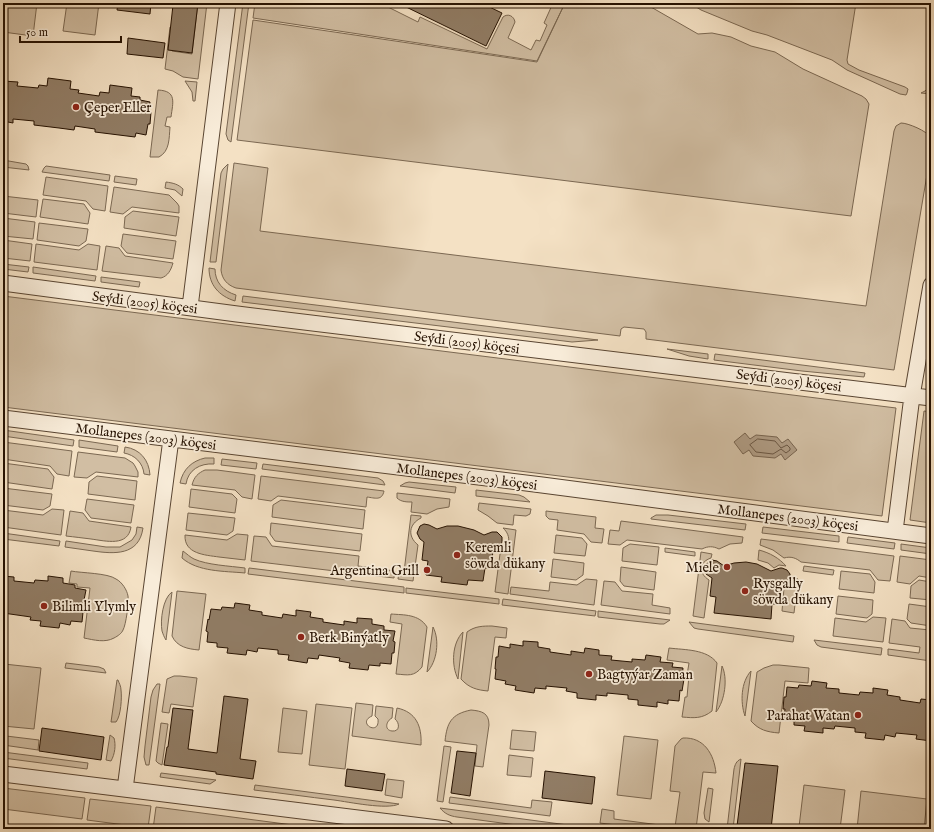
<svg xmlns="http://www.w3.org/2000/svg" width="934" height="832" viewBox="0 0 934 832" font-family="'IM FELL English',serif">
<rect width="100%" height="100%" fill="#f4e1c4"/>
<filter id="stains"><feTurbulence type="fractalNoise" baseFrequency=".005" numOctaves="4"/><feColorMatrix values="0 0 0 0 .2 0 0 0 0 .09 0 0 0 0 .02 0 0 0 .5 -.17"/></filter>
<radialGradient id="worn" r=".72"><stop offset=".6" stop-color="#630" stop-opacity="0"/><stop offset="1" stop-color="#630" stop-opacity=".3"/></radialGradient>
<!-- green -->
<path fill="#d1bea3" stroke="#7b6852" d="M3,3H37L33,36L3,32Z
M67,3H99L95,35L63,31Z
M198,3H207L198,79L183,77L173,71L165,69L170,27L175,28L172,51L192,54Z
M243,3H249L231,142L228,140L226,134Z
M255,3H380L418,22L420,17L487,49L503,17C508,13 514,16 515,22L508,38L531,50L536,40L540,41L547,25L544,23L553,3H565L537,61L253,18Z
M565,3H644L698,34L712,33L731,37L751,46L775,52L803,69L862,96L866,99L869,104L851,216L237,140L253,20L537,62Z
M690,3H856L847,60L848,64L859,70L905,87L908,89L907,93L906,95L900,94L847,70L832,60L767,35L752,31L701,10Z
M931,68V94L921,93L925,91L927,89Z
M185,81L197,82L195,101H193L192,92Z
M158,90C177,91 173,102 171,117H167L165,126L170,127C169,138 170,151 159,157H150Z
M901,123C908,123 927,131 930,137C932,141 931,147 931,151L894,370L646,339V332L644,329L624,327L621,329L620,336L236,288C227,285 222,279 221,270L234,163L268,168L260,231L866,306L894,131L896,126Z
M3,160L26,164L28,166L29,170L3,167Z
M228,164L216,262H210L221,173L223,169Z
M46,166L110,175L109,181L42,172L44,168Z
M115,176L137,179L136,185L114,182Z
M46,177L108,186L105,211L93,209L86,201L43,195Z
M166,182C173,183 178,184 183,189L182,196L175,190L165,188Z
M114,187L169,195L177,203L179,206V213L132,207L123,214L110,212Z
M3,196L38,200L36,217L3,213Z
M43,199L84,204L90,213L88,224L40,217Z
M133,211L179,217L176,236L124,228L125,217Z
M3,218L35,222L33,239L3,236Z
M39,223L88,229L86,241L79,246L37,240Z
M123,234L176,241L173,259L127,253L121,246Z
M3,240L32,244L30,261L3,258Z
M36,244L79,250L88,244L100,246L97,270L34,262Z
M106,246L119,248L125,256L173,263C171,270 168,276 161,278L102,271Z
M3,264L29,267L28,272L3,269Z
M33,267L96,276L95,281L33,273Z
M209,268L215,269C215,282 223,291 236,295L235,301C219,296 209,285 209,268Z
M101,277L140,282L139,287L101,282Z
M3,296L896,408L882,516L3,407Z
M243,296L598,340L572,342L564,341L242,302Z
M667,349L708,354V359L689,356Z
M715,354L865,373L864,377L802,371L714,360Z
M924,411L931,412V523L910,520Z
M3,430L74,440L73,446L3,436Z
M79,440L118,446L117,452L79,447Z
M3,442L72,451L69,476L57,474L50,466L3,459Z
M125,447C140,449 149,460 150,475L144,474C143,463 135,455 124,453Z
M78,452L125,458L133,463L135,466L138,472V477L96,472L87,478L74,477Z
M205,458H214V464C200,463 188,470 186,484L180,483C183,469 192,461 205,458Z
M222,459L257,463L256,469L221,465Z
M3,463L48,469L54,477L52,489L3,482Z
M263,464L378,478L383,481L385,485L262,469Z
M205,470H217L255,475L252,499L242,497L235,490L192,485C194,477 198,473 205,470Z
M97,476L137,481L135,500L88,494L89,482Z
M261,476L384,491C382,501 375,498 367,497L366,507L278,496L271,501L258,499Z
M409,482L456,487L455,493L400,486L405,483Z
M3,488L52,494L50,506L43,510L3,505Z
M191,489L232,494L237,499L235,513L189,507Z
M476,490L519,495L524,497L530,502L476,496Z
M397,493L450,499L449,507L437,509L427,514L411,512L412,502C407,502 401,502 397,498Z
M87,499L134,505L131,523L91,518L85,510Z
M281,500L365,510L363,529L272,517L273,505Z
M479,503L531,509L530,514L526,516L514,515L513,525L497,523L488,516L478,510Z
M52,509L64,510L61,535L3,527V510L43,515Z
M70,511L83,513L89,521L131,527C128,547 106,541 91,539C83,538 75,537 66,536Z
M546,511L596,517L595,528L604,529L602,543L591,542L584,534L557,530L558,520L549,519L546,516Z
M188,513L235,518L233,531L227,535L186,530Z
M411,515L421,516V518C409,524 407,536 418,545L413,581L398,579L399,572H404Z
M656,515H668L746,524L745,530L651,519V518Z
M621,521L743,537L742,543L730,544L719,549C713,546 708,546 702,549L627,540L620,545L608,544L610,530L619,531Z
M271,523L362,534L360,551L275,541L270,534Z
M137,527L143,528C139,556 114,554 93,551C84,550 74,548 65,547L66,541L106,547H120L132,540L136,534Z
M763,527L839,536V542L762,533Z
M503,528L516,530L508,594L495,592L500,554C510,548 512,536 503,528Z
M3,533L60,541L59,546L3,539Z
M237,534L248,535L245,560C236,559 228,558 219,557C205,555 184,554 185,535L227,540Z
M556,535L582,538L587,544L585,556L554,553Z
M254,536L266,537L272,546L359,556L358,566L395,571L394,578L251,561Z
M848,537L895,543L894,549L847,543Z
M761,539L894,556L890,581L878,580L870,570L801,562C796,558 791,556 784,558L773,550L760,545Z
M630,544L659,547L657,565L622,561L623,548Z
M901,544L931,548V554L901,550Z
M665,548L695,552V556L665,552Z
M759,550C770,553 779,558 786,566L779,565L774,568L768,563L758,560Z
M183,551C187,554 190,557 194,559C207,565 230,566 245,568V573C224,571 198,572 182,558Z
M701,552L712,554L711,558C699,562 698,573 709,580L704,618L693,616Z
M900,556L931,560V578L919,576L910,584L897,582Z
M553,559L584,563L583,575L576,580L551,577Z
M804,566L834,570L833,575L803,571Z
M621,567L656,572L654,590L624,586L620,581Z
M249,568L404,587V593L248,574Z
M71,571C81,573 108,573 116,579C122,582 127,590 128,596C129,602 126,625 123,630C122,633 118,636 114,638C105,643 94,640 84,638L90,588L77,587V584L69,583Z
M841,571L870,574L875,582L874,593L839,589Z
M794,578L798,579L794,613L782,611L784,588L791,585Z
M586,579L597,580L594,605L510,594L511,587L549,591L550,582L577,585Z
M919,580L931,582V600L910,598L911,586Z
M604,581L615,582L622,591L653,594L652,605L670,608V614L601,605Z
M406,588L499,599V604L406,593Z
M177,591L206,594L199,650C188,649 177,647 172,636Z
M172,592L166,640C164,637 163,634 162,631C160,620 163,598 172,592Z
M838,596L873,600L872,614L867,618L836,614Z
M503,599L596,611L595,616L502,605Z
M909,604L931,607V626L911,623L907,619Z
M598,611L670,620L664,624H660L598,617Z
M391,614C404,615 419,614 427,627L422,667C414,677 408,675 396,674L402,624L390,622Z
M873,617L886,618L883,642L833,636L835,618L866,622Z
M892,619L905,621L910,628L930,630L931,631V661L888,655V649L919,653L920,647L889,643Z
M689,622L794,636L793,642L698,629L694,628Z
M492,626L507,628L506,638L495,637L488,691C477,690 469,688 461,679L467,632C475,626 483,626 492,626Z
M433,627C440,640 437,662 427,672Z
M463,632L458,679C451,665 452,643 463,632Z
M814,640L882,648L881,655L821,647L817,645Z
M669,648C685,650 707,649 717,663L712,711C702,719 694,718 682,717L685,697H687L689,675H687L689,663L667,660Z
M66,663L99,667L104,669L106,673L65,668Z
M4,664L41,668L34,729L3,726V676Z
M773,665H779L809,668L808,683L785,681L779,733C767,732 759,730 751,721L757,672L764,668Z
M722,666C728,678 725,701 716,712Z
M751,671L745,716C740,702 741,682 751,671Z
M174,676H180L197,678L193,707L171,704L169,713L162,712L167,679Z
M117,680H118C119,683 121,686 121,690C122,697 121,716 116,722H111Z
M157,684H160L149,765H146L144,757L145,746L151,697L153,690Z
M356,703L373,705L372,716C356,723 380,737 378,719L375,716L376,706L393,708L392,718C386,721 384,730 392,731C400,732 400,723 395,719L397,708C416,712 422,726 421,745L352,736Z
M316,704L352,708L345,769L309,765Z
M283,708L307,711L302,754L278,752Z
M471,710C482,711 489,713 489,725L483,767L475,766L477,745L445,741C447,723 451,714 471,710Z
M161,723L168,724L162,765L158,763L156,761Z
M512,730L536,732L534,751L510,749Z
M110,735L114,738C116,745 115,754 111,761L106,760Z
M6,736L39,740L38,750L3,745V738H5Z
M624,736L658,740L651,799L617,795Z
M683,738C704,737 714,754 716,773L703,772L696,829H648L600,823L602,809L614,811V819L675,827L680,792L670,791L675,746L681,739Z
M444,746L451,747L443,802L437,801Z
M3,752L88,763L87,769L3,758Z
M509,755L533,758L531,777L507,775Z
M741,759L733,829H727L734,769C735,765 736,761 741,759Z
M161,773L216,780L210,784L160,777Z
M387,779L404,781L402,798L385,795Z
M255,785L399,804C387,810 349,802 334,800C308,797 281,793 254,790Z
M804,785L845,790L840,829H816L799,827Z
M3,788L85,798L82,819L3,809Z
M708,788L713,789L709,822L705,819L704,813Z
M861,791L927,799L924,829H857Z
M450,797L531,808L532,800L552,802L550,816L449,803Z
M90,799L151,806L148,828L87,820Z
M156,807L308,827L313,829H153Z
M440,808L598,829H546L457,817C450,816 445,814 440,808Z"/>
<!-- water -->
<path fill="#ae9a82" stroke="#77634e" d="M745,433L750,439L756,435L777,437L782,443L788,439L797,450L785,460L781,454L775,458L753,456L749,450L743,454L734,442Z"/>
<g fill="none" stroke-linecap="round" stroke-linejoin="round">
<!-- shore -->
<path stroke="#6a5642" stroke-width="1" d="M758,439L775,441L781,448L787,445L790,448V450L786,453L781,449L773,454L756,452L750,445Z"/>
</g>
<!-- building -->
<path fill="#917d66" stroke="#251101" d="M118,3H151L150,14L117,10Z
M178,3H198L192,53L168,50L173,5H178Z
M398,3H481L502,13L486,46Z
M128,38L165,43L163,58L127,54Z
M48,78L71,81L70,89L79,90L78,93L99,96L100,92L109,93L110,85L132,88L131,96L140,97V100L150,102L149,112H151L150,124H148L146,135L136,133L135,137L95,132V129L75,126L74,130L59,128L34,125V121L13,119V123L3,121V81L18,82L17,86L38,88L39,85L47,86Z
M424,524L429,525L437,529L447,526H458L474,530L484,535L492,532H497L502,537V542L500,547L493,551L491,568H485L483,581L468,580L467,585L441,582L442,577L426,575L428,561L422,560L424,542L420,539L417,533L420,526Z
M712,560L717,561L724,566L734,563L746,562L757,564L771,571L780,568H782L787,570L790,574V579L787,583L780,586L778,604H772L771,619L714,613L716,597L710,596L712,578L706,574L704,569L706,564Z
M3,576L14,577V581L34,583L35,580L48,581V576L63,578V583L75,585V588L86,590L84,600H86L85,612H83L82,622L71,621L70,625L60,623L59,628L40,626L41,621L30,620L31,617L3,613Z
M235,603L250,605L249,610L262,612V615L282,618L283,614L296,616V610L311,612L310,617L323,619V622L344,625V621L357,623V618L372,619V624L384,626V630L395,631L393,641L395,642L394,653H392L391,664L380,663V666L369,665L368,670L349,668L350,663L339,661L340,658L319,655L318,659L308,658L307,663L288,660L289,655L278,654V650L258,648L257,652L247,650L246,655L227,653L228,648L217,647V643L207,642L208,632L206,631L208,619L209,620L211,609L221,610L222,607L234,608Z
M523,641L538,642V647L550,649V652L571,655V651L584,653L585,648L599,650V655L612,656L611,660L632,662V659L645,660L646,655L661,657L660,662L673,663L672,667L683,668L682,679H684L682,691L680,690L679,701L668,700V704L657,702V707L638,705V700L628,699V695L607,693V696L596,695V700L577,698V693L566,691L567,688L546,686V689L535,688L534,693L515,690L516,686L505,684L506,681L495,679L496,669H495L496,657H498L499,646L510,648V644L523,646Z
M812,681L827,683L826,688L839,689V693L859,695L860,692L873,693V688L888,690L887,695L900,697V700L920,703L921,699L931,700V741L916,739L917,735L896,733L895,737L885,735L884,740L865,738L866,733L855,732V728L835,726L834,729L823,728V733L804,731L805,726L794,725V721L784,720L785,709H783L784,697H786L787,687L798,688L799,685L811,686Z
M224,696L248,699L240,759L256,761L253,779L216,774V772L164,765L167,747H168L173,708L193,710L188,749L217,753Z
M42,728L104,737L101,760L39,751Z
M457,751L476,753L470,796L451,793Z
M745,763L778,766L771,829L737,826Z
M347,769L385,774L382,791L345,786Z
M545,771L595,777L592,804L542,798Z"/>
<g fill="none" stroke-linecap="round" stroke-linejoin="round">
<defs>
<path id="minor" d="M3,283L237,314L931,398
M190,307L228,3
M3,418L542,485L931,536
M895,531L912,396L931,285
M3,774L446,829
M125,789L171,439"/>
</defs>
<!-- minor casing -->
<use href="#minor" stroke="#594532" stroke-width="17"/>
<!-- minor -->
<use href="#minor" stroke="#f8ecd9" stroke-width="15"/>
</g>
<!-- markers -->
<g fill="#8f2418" stroke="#f8ecd9" stroke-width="1.5">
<circle cx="76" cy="107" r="4"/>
<circle cx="457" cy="555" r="4"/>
<circle cx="727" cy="567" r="4"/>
<circle cx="427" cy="570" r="4"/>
<circle cx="745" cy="591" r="4"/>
<circle cx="44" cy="606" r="4"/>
<circle cx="301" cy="637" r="4"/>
<circle cx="589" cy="674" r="4"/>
<circle cx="858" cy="715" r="4"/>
</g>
<g text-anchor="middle" stroke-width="3.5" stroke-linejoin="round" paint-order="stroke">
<!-- poi labels -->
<g font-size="14" fill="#251101" stroke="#f8ecd9" text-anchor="start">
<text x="84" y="112">Çeper Eller</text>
<text x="465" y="552">Keremli<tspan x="465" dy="16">söwda dükany</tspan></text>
<text x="719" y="572" text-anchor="end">Miele</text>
<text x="419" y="575" text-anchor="end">Argentina Grill</text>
<text x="753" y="588">Rysgally<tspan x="753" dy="16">söwda dükany</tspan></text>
<text x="52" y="611">Bilimli Ylymly</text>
<text x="309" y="642">Berk Binýatly</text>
<text x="597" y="679">Bagtyýar Zaman</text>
<text x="850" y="720" text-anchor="end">Parahat Watan</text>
</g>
<!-- street labels -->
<g font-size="14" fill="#251101" stroke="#f8ecd9">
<text transform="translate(145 302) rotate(7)" y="5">Seýdi (2005) köçesi</text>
<text transform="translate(467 342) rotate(7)" y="5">Seýdi (2005) köçesi</text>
<text transform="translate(789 380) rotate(7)" y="5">Seýdi (2005) köçesi</text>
<text transform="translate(146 436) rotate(7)" y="5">Mollanepes (2003) köçesi</text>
<text transform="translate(467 476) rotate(7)" y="5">Mollanepes (2003) köçesi</text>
<text transform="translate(788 517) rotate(7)" y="5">Mollanepes (2003) köçesi</text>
</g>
</g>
<!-- margin -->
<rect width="934" height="832" fill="none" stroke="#f4e1c4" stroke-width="16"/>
<rect x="4" y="4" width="926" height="824" fill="none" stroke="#251101" stroke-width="2"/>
<rect x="8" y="8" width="918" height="816" fill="none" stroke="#251101"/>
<!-- scale -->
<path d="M20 36v6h101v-6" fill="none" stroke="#251101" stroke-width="2"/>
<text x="26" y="36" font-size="12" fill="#251101" stroke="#f8ecd9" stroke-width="3" paint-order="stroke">50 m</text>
<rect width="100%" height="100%" filter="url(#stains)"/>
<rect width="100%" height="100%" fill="url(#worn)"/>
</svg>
